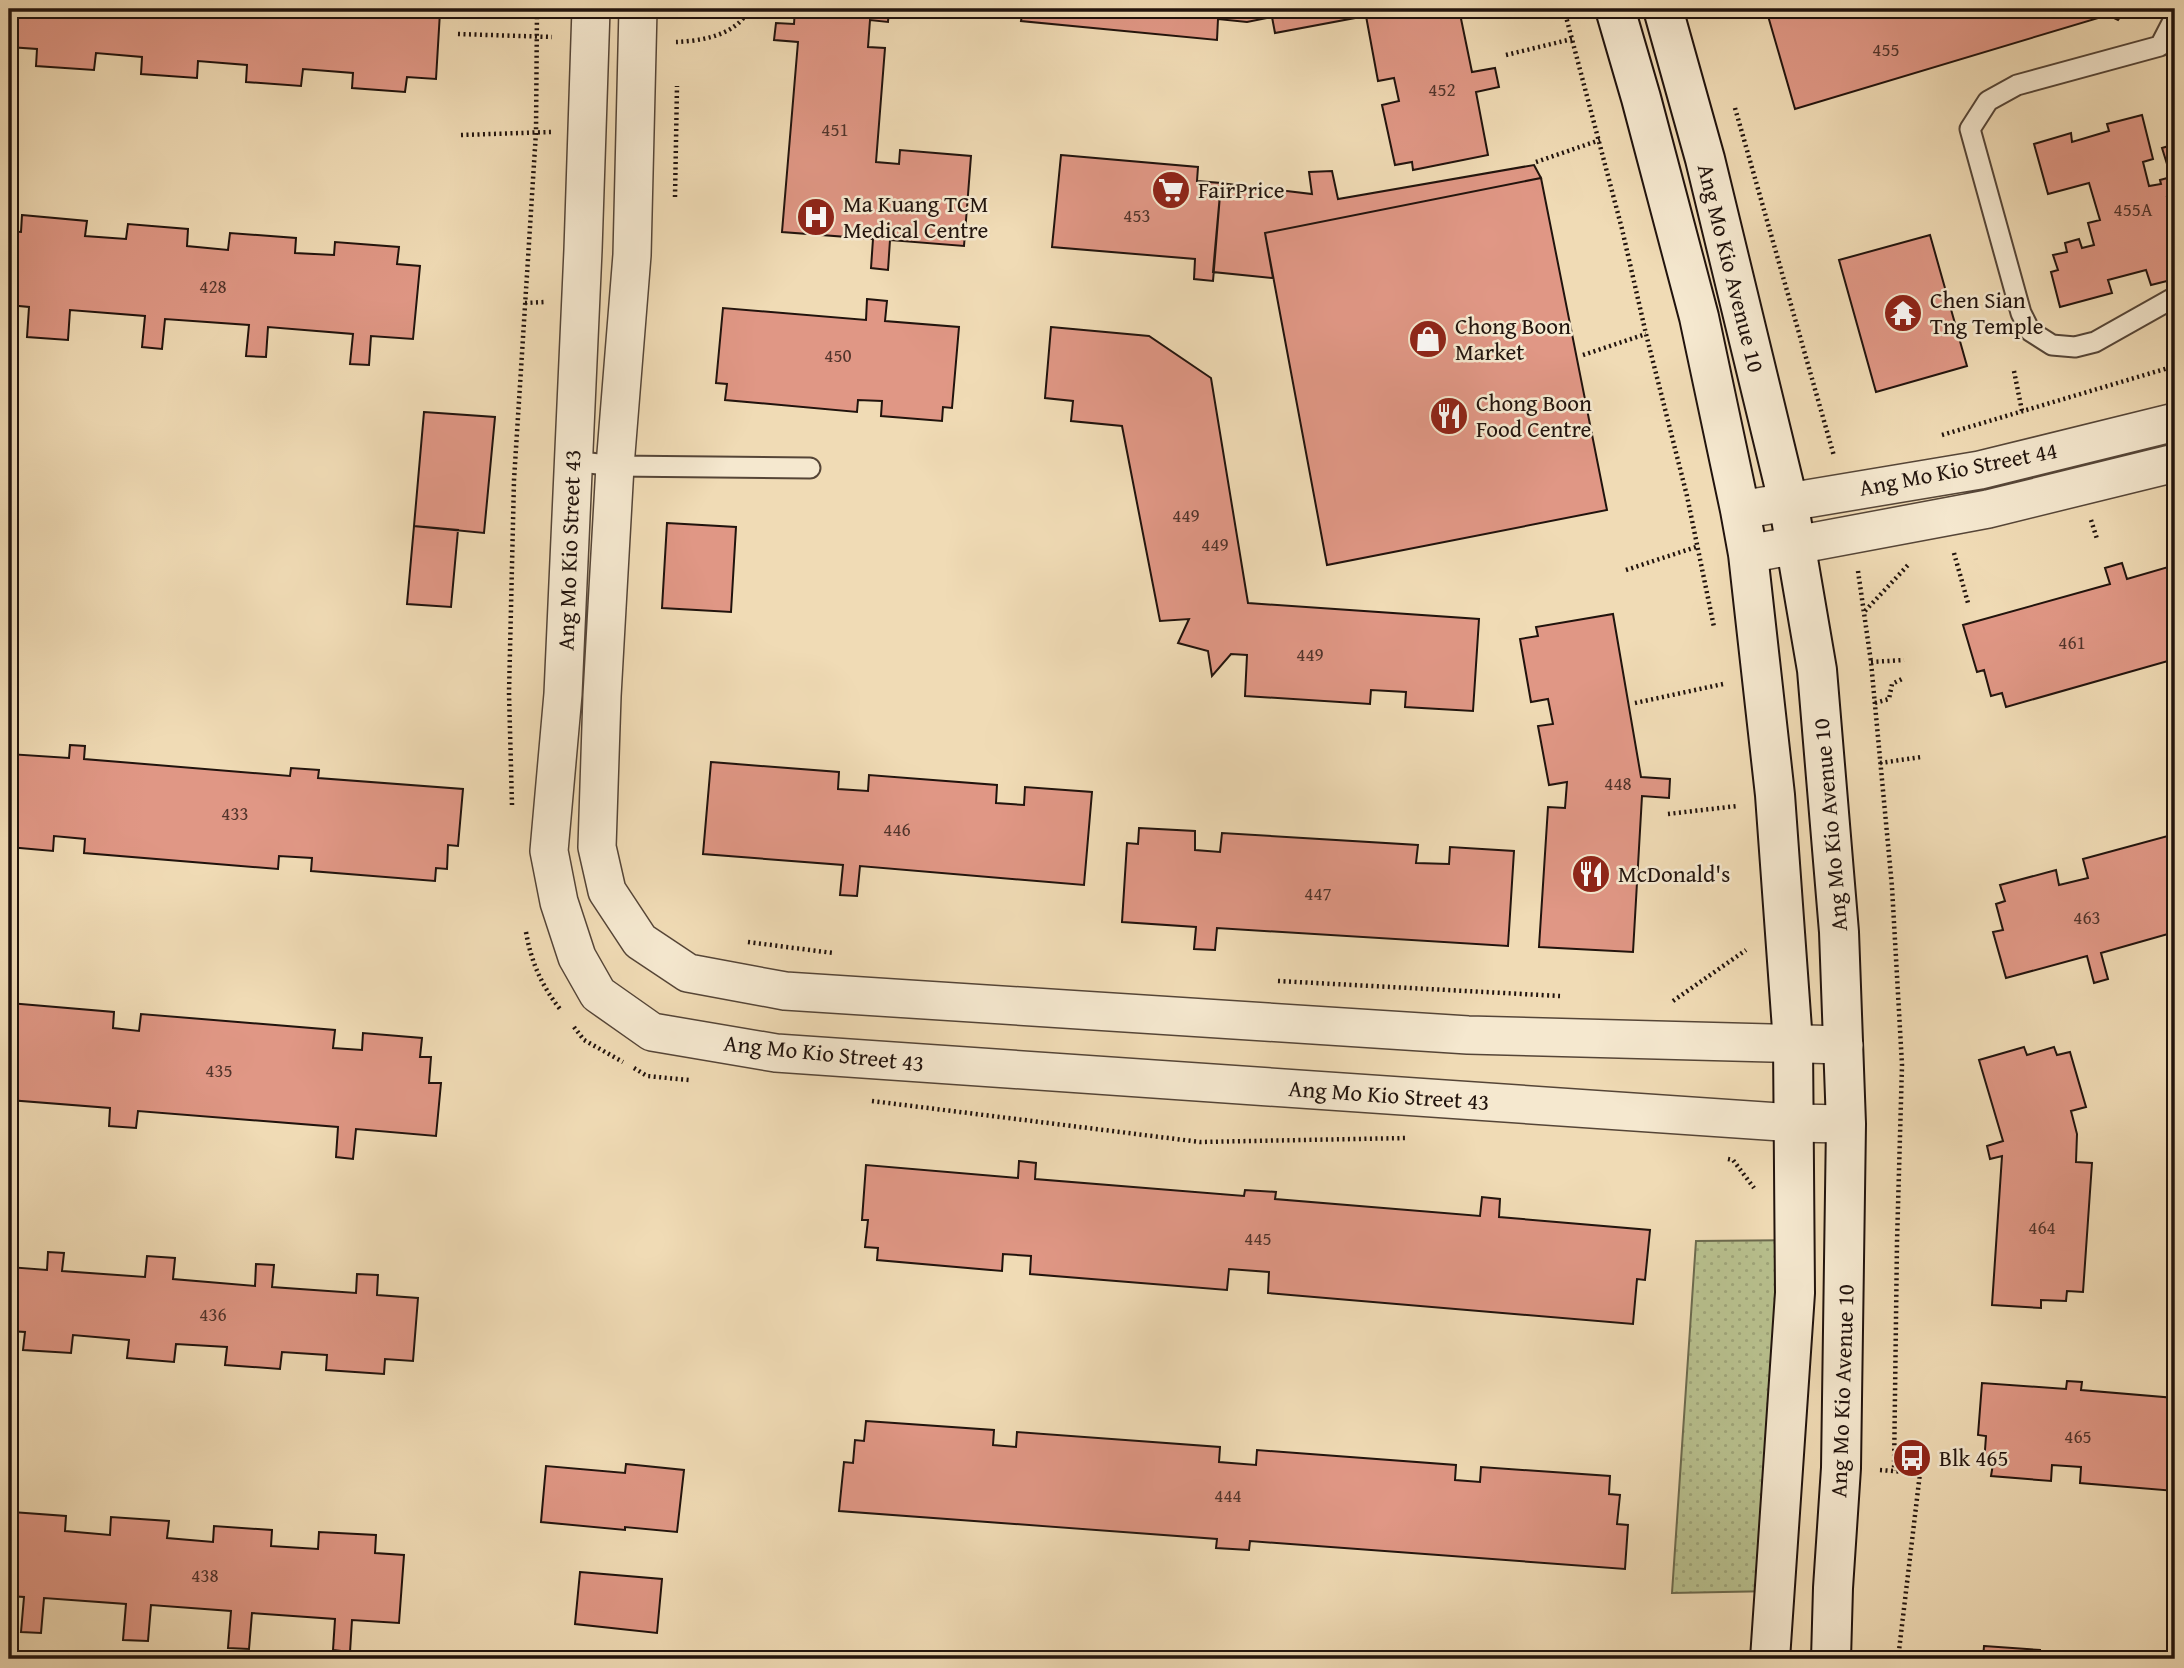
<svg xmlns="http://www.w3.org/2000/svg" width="2184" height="1668" viewBox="0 0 2184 1668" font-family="'Gentium Book Plus',serif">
<defs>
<pattern id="grass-dots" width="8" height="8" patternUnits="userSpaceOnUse" patternTransform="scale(1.75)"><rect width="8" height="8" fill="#b8c08e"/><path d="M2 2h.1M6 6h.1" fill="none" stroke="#9ea479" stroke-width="1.8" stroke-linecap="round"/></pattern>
</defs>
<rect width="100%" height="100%" fill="#f0dbb5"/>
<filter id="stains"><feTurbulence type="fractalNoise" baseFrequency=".00286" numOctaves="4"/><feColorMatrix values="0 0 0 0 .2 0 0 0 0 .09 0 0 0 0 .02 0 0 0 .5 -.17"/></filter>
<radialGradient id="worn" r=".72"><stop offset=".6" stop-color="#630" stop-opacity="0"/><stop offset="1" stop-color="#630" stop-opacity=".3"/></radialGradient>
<!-- grass -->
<path fill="url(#grass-dots)" stroke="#6c6a4e" stroke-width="2" d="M1795,1240L1775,1591L1672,1593L1696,1241Z"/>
<!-- building -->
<path fill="#e09785" stroke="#21130d" stroke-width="2" d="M9,9H398L440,12L436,79L407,77L405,92L352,88L353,73L303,69L301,86L246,82L247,65L198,61L197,78L141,74L142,57L96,53L94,70L36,66L37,49L9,47Z
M795,9H889L888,22L870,20L868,47L885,48L876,162L899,164L900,150L971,156L964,246L890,240L888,270L871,268L873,239L782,232L798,42L774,40L776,23L794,24Z
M937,9H996L995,18L937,12Z
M1023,9H1459L1472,72L1495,68L1499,87L1476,92L1488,155L1413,170L1412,162L1395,165L1382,105L1399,101L1394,78L1378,81L1366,16L1275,33L1272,17L1247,22L1218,19L1217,40L1021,21Z
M1766,9H2126L2118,20L2108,15L1795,109Z
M2142,115L2153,159L2143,162L2149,186L2161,184L2160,180L2171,177L2162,148L2175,144V195L2167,197L2174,220H2175V279L2151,285L2146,270L2108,280L2112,293L2060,307L2051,272L2058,270L2053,255L2067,252L2065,243L2079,239L2082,248L2094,245L2088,223L2100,220L2089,183L2048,194L2034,144L2071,133L2072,142L2109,131L2107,124Z
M1061,155L1198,167L1197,181L1221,183L1213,281L1194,279L1195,259L1052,247Z
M1534,165L1541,178L1265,233L1273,278L1213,272L1221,183L1312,194L1309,172L1332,171L1338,199Z
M1541,178L1607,510L1327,565L1265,233Z
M22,215L87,221L85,236L126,239L128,224L188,229L187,246L228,250L230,233L296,238L295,253L334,255L335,242L399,247L397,264L420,266L413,339L371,336L369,365L350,364L353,334L268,327L266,357L246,356L249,325L165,319L162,349L142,347L145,316L70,310L68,340L27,337L29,307L9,305V231L21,232Z
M1930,235L1967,366L1876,392L1839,260Z
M867,299L887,301L885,321L959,327L952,408L943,407L942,421L881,416L882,401L858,400L857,412L725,400L727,384L716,383L723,308L866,320Z
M1051,327L1149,336L1211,378L1248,603L1479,619L1473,711L1405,707L1406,692L1371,690L1370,704L1245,696L1247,655L1231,654L1212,676L1208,651L1178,643L1189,619L1160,621L1122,426L1071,421L1073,401L1045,398Z
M424,412L495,417L484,533L414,526Z
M667,523L736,527L731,612L662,608Z
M414,526L458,530L451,607L407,604Z
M2122,563L2127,579L2175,565V659L2006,707L2002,693L1991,696L1984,670L1977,672L1963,625L2110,584L2105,568Z
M1613,614L1641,777L1670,779L1669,798L1642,796L1633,952L1539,947L1548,807L1565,808L1567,782L1549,785L1538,726L1553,724L1548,699L1531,702L1520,639L1538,636L1536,627Z
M70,745L85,746L84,759L290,776L291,768L319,770L318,778L463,789L458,846L448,845L447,869L436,868L435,881L311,871L312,858L279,856L278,869L84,853L85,839L54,836L53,851L9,847V754L69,758Z
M711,762L839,772L838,789L868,791L869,775L997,785L996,803L1024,805L1025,787L1092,792L1084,885L860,866L857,896L840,895L843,865L703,854Z
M1139,828L1195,831V850L1220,852L1222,833L1418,845L1416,863L1449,864L1450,847L1514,851L1508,946L1217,928L1215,950L1194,949L1196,927L1122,922L1127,843L1138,844Z
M2175,834V932L2101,953L2108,979L2094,983L2087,956L2006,978L1993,932L2003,930L1996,904L2005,901L2000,885L2056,870L2059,885L2088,878L2083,859Z
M9,1003L114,1012L113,1028L139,1031L141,1014L335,1030L333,1048L362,1050L363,1033L422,1038L420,1057H431L429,1083H441L436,1136L356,1129L353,1159L336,1157L338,1127L138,1111L136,1128L109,1126L110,1108L9,1100Z
M2024,1047L2027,1055L2054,1047L2057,1055L2070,1052L2086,1107L2071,1111L2077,1134L2076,1162L2092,1163L2083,1292L2067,1291L2066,1301L2041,1300V1308L1992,1305L2002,1156L1990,1159L1987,1146L2003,1141L1979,1060Z
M1019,1161L1036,1163L1035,1179L1244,1196L1245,1190L1276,1192L1275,1199L1480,1216L1482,1197L1500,1199L1499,1217L1650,1230L1645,1280L1637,1279L1633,1324L1268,1293L1269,1272L1229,1269L1227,1290L1030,1274L1031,1256L1003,1254L1002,1271L877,1260L878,1248L865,1247L868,1220H862L866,1165L1018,1178Z
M48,1252L64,1253L62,1271L145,1277L147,1256L175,1258L173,1279L255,1286L256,1264L274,1265L272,1287L356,1293L357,1274L378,1275L377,1295L418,1298L413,1361L385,1359L384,1374L326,1370L327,1355L282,1352L280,1369L225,1365L227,1347L176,1344L174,1362L127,1358L129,1340L73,1335L71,1353L23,1350L25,1332L9,1331V1267L47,1270Z
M2067,1381L2082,1382L2081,1390L2175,1398V1491L2080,1483L2081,1467L2052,1465L2051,1481L1991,1476L1993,1464H1984L1986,1436L1978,1435L1982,1383L2066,1389Z
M866,1421L994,1430L993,1445L1016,1447L1017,1432L1220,1447L1219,1462L1256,1465L1257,1450L1456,1465L1455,1480L1480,1482L1481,1467L1610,1476L1609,1494L1620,1495L1617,1524L1628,1525L1625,1569L1250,1541L1249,1550L1216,1548L1217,1539L839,1511L844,1462L853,1463L855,1440L864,1441Z
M626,1464L684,1470L677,1532L625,1527V1530L541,1522L546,1466L625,1473Z
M12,1512L66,1516L65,1531L110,1535L111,1517L169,1521L167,1538L213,1542L214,1526L272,1530L271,1546L318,1549L319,1532L376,1535L375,1553L404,1555L399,1623L352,1620L350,1652L333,1650L335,1619L252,1613L249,1649L228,1648L231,1611L151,1605L148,1641L123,1640L126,1604L44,1598L41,1633L21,1632L24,1597L9,1596V1527L10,1528Z
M580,1572L662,1579L657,1633L575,1624Z
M1984,1646L2040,1650V1659H1983Z
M2072,1652L2175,1659H2072Z"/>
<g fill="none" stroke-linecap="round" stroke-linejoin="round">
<defs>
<path id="service" d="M2175,17L2160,46L2017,85L1988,101L1970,129L2021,313L2030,331L2052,345L2075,347L2095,342L2175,297
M573,461L615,466L810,468"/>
<path id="minor" d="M591,9L583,250L563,694L549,851L559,902L577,957L598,994L652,1032L776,1053L1794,1123L1846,1124
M638,9L632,255L615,466L602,696L597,847L607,891L640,941L688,973L785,991L1468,1035L1844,1045
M1740,510L1980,470L2175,422
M1748,554L1988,509L2175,463"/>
<path id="secondary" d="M1615,9L1641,98L1699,317L1740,510L1748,554L1775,795L1793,1043L1795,1293L1770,1659
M1663,9L1705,159L1788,501L1817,670L1839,932L1846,1124L1841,1468L1833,1588L1831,1659"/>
</defs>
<!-- service casing -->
<use href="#service" stroke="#554537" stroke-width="23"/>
<!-- minor casing -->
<use href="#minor" stroke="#554537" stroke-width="40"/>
<!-- secondary casing -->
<use href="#secondary" stroke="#21130d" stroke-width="42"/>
<!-- path -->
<path stroke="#21130d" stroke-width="4.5" stroke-dasharray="2 3.5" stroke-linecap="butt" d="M1564,9L1622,229L1646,334L1687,496L1714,627
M458,34L552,37
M676,42C702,41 737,35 749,9
M1506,55L1572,39
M1735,108L1834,456
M461,135L551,132
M1536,162L1600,140
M675,197L677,86
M525,303L545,302
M1583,355L1646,334
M2014,371L2022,411
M1942,435L2175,366
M2091,520L2097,539
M1954,553L1968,603
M1626,570L1696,547
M1858,571L1871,662L1892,887L1902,1065L1897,1242L1894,1471
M1865,611L1909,564
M1871,662L1904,660
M1635,703L1723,684
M1875,703L1889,699L1892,684L1902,679
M1880,763L1921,757
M512,805L509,693L514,480L536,132L537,9
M1668,814L1737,806
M526,932C531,961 541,985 560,1009
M748,942L833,953
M1278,981L1560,996
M1673,1001L1746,950
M574,1027L584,1040L623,1062
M634,1068L647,1076L689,1080
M872,1101L1200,1142L1406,1138
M1728,1159L1733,1160L1754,1188
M1880,1470L1920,1473L1898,1659"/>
<!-- service -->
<use href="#service" stroke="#f5e8cf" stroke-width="19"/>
<!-- minor -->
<use href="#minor" stroke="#f5e8cf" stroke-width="37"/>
<!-- secondary -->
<use href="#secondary" stroke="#f5e8cf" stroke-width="38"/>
</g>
<!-- icons -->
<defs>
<symbol id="supermarket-disc" viewBox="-11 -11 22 22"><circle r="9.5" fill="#8f2418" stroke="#f5e8cf"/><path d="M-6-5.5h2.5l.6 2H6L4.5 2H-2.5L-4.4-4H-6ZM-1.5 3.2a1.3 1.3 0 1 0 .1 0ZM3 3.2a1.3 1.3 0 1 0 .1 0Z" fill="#fff"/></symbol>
<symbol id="hospital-disc" viewBox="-11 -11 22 22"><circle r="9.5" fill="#8f2418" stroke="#f5e8cf"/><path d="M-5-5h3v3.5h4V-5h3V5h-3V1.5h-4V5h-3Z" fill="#fff"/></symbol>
<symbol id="temple-disc" viewBox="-11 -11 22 22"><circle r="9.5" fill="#8f2418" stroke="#f5e8cf"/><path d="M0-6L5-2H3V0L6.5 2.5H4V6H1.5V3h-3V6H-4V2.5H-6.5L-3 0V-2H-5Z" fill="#fff"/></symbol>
<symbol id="shop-disc" viewBox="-11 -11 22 22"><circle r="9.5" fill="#8f2418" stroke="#f5e8cf"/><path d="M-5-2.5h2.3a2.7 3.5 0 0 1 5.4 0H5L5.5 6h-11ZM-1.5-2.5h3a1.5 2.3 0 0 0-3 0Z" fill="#fff"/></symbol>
<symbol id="restaurant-disc" viewBox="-11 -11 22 22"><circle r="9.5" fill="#8f2418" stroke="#f5e8cf"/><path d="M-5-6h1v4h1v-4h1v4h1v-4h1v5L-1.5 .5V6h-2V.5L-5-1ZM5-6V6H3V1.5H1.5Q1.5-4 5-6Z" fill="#fff"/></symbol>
<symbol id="bus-disc" viewBox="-11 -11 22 22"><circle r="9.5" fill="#8f2418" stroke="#f5e8cf"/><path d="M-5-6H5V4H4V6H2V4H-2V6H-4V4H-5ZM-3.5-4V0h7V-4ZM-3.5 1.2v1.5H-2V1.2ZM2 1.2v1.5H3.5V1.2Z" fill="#fff"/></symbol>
</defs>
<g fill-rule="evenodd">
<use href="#supermarket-disc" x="1149" y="168" width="44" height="44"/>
<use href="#hospital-disc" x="794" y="195" width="44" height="44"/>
<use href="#temple-disc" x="1881" y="291" width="44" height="44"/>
<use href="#shop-disc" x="1406" y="317" width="44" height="44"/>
<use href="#restaurant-disc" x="1427" y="394" width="44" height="44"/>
<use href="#restaurant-disc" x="1569" y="852" width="44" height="44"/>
<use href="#bus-disc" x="1890" y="1436" width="44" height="44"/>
</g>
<g text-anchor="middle" stroke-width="5" stroke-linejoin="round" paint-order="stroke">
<!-- number labels -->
<g font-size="19" fill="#51342b">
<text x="1886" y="56">455</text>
<text x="1442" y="96">452</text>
<text x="835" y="136">451</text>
<text x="2133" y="216">455A</text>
<text x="1137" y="222">453</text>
<text x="213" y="293">428</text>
<text x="838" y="362">450</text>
<text x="1186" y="522">449</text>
<text x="1215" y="551">449</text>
<text x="2072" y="649">461</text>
<text x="1310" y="661">449</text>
<text x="1618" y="790">448</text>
<text x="235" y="820">433</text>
<text x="897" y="836">446</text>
<text x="1318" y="900">447</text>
<text x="2087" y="924">463</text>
<text x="219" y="1077">435</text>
<text x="2042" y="1234">464</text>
<text x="1258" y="1245">445</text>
<text x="213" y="1321">436</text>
<text x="2078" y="1443">465</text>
<text x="1228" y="1502">444</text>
<text x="205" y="1582">438</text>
</g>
<!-- poi labels -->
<g font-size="23" fill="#21130d" stroke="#f5e8cf" text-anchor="start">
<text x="1198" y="198">FairPrice</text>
<text x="843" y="212">Ma Kuang TCM<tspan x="843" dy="26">Medical Centre</tspan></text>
<text x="1930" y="308">Chen Sian<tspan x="1930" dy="26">Tng Temple</tspan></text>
<text x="1455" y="334">Chong Boon<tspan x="1455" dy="26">Market</tspan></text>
<text x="1476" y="411">Chong Boon<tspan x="1476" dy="26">Food Centre</tspan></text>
<text x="1618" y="882">McDonald's</text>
<text x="1939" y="1466">Blk 465</text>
</g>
<!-- street labels -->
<g font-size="23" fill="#21130d" stroke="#f5e8cf">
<text transform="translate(1731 268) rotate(76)" y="8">Ang Mo Kio Avenue 10</text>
<text transform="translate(1958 469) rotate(-11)" y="8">Ang Mo Kio Street 44</text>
<text transform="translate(569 550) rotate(-88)" y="8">Ang Mo Kio Street 43</text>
<text transform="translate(1830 825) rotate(-95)" y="8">Ang Mo Kio Avenue 10</text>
<text transform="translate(824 1053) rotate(6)" y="8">Ang Mo Kio Street 43</text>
<text transform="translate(1389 1095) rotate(4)" y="8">Ang Mo Kio Street 43</text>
<text transform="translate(1842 1391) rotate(-88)" y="8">Ang Mo Kio Avenue 10</text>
</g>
</g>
<!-- margin -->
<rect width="2184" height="1668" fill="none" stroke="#f0dbb5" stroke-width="35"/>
<rect x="10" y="10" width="2163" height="1647" fill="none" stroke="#21130d" stroke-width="3.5"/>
<rect x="18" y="18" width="2149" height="1633" fill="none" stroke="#21130d" stroke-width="2"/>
<rect width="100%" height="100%" filter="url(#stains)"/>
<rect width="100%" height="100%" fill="url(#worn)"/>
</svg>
